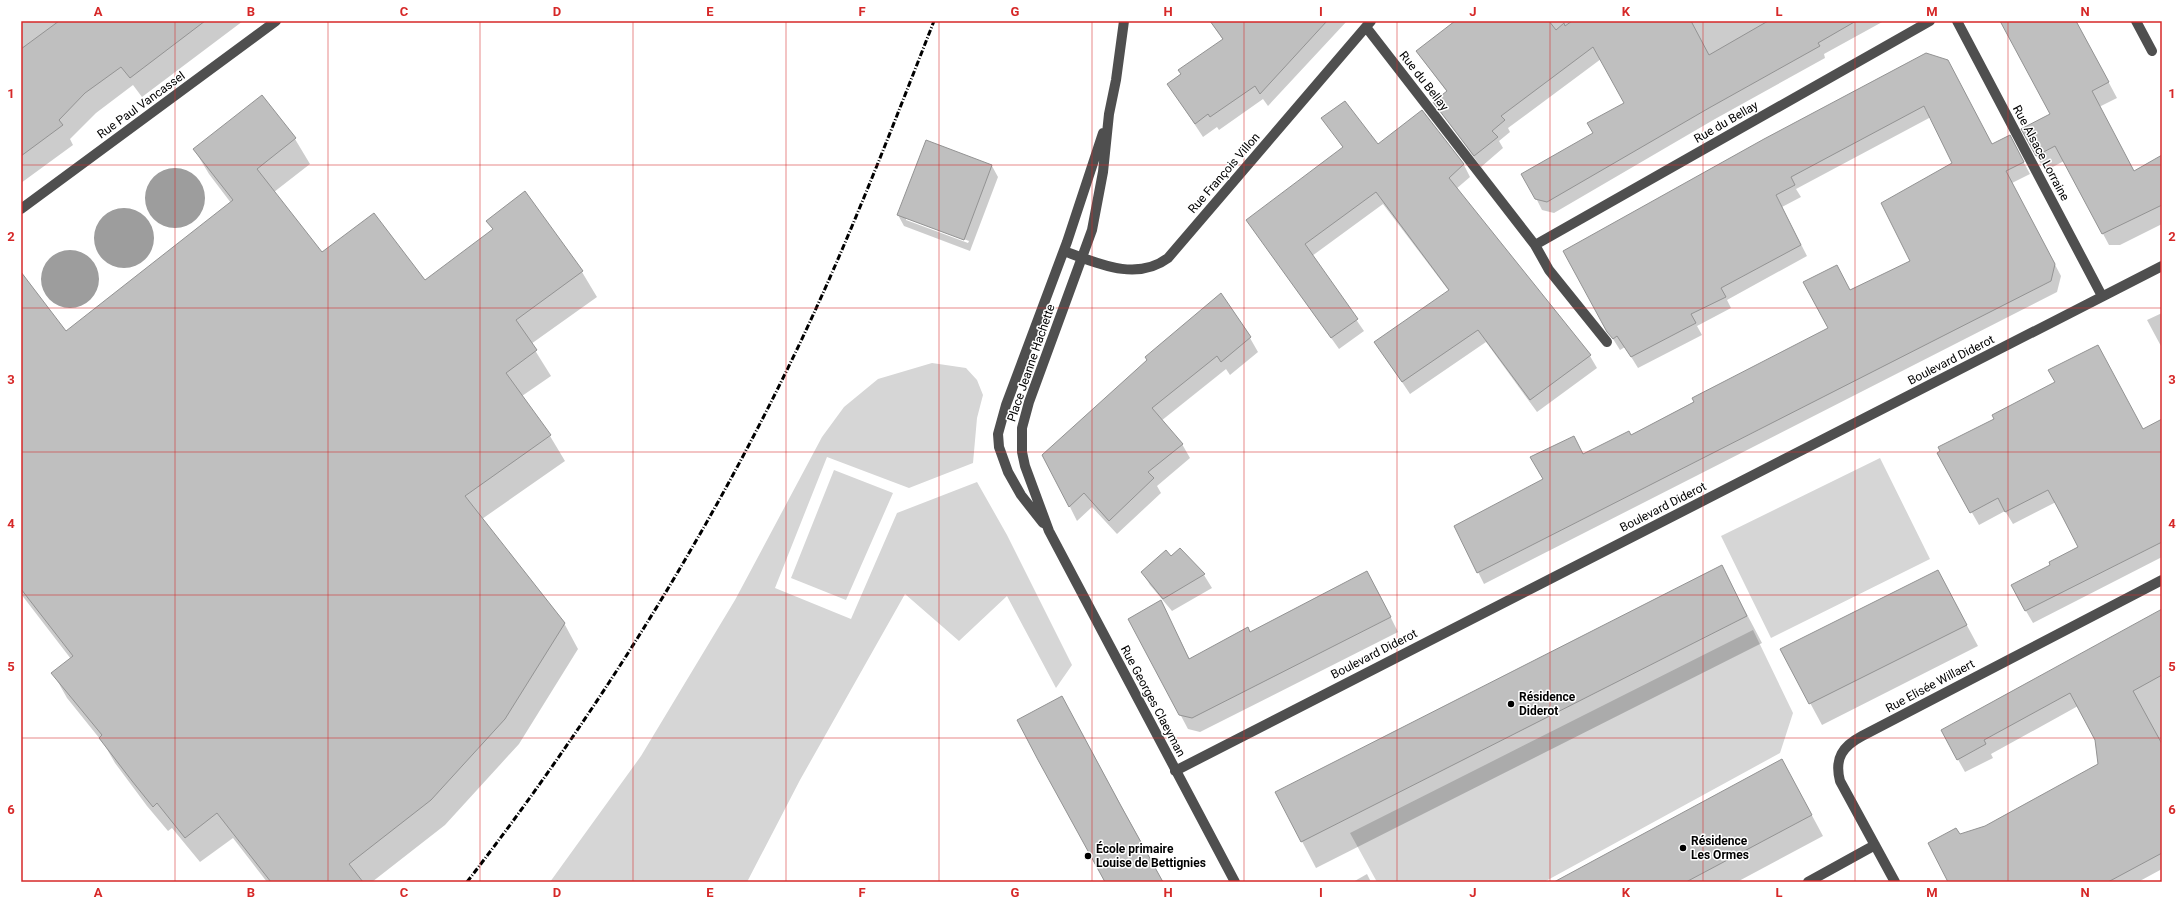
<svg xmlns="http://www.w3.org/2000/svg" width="2183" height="903" viewBox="0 0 2183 903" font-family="Roboto,sans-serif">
<rect width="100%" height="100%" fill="#fff"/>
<!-- green -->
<path fill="#d6d6d6" d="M932,363L966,368L977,380L983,395L977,418L973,463L909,488L827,457L775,588L851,619L897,513L977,482L1007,535L1072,665L1056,688L1007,596L959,641L905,594L800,780L747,882H550L641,756L735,600L822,437L844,407L878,379Z
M1880,458L1930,559L1771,638L1721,536Z
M834,470L893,493L846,600L791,578Z
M1753,630L1793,713L1780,753L1544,882H1377L1350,833Z"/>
<!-- water -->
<path fill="#9d9d9d" d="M145 198a30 30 0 1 1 60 0a30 30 0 1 1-60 0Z
M94 238a30 30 0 1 1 60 0a30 30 0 1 1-60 0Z
M41 279a29 29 0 1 1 58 0a29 29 0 1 1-58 0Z"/>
<!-- shadow -->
<path fill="#0003" fill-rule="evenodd" d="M21,21H243L142,97L133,85L96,113L70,139L73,145L21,183Z
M1210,21H1347L1268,106L1263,99L1219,130L1217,127L1203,137L1168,84L1223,40Z
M1481,21H1884L1824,54L1825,58L1715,119L1554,213L1542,210L1536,198L1594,134L1626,103L1601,59L1508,128L1510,132L1499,141L1503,148L1481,167L1434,102L1447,92L1417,52Z
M2001,21H2076L2117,98L2099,107L2134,172L2162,157V224L2120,245H2109L2064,161L2045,171L2036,155L2052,114Z
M1926,54L1992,146L2016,148L2030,174L2012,183L2061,276L2057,292L1484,584L1455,526L1544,480L1574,437L1584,455L1630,436L1829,329L1850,291L1911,261L1953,163L1931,117L1796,189L1801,197L1782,207L1807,256L1727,300L1731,308L1697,326L1702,335L1638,368L1625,347L1620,350L1608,331Z
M1422,112L1464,165L1470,177L1456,189L1590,356L1597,368L1537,412L1486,342L1410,394L1376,343L1449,291L1383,204L1312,256L1364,331L1339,349L1247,220L1343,148L1323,118L1378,146Z
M295,139L310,164L274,192L322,253L425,282L493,230L488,221L582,272L597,297L531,344L551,376L522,396L550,436L565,461L482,519L564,623L578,649L519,744L445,825L372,882H267L233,838L200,862L172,828L168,831L147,806L115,763L104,744L67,698L53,673L71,659L21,594V296L66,332L231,203L209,174L194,149Z
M926,141L992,166L998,177L970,251L904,226L898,215ZM906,218L969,241L968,243L906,220Z
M2162,313V348L2147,320Z
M1250,338L1258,352L1230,375L1226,369L1161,421L1182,444L1190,458L1157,486L1161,493L1117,534L1092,507L1077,521L1044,455L1148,361Z
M2162,420V557L2033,623L2026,611L2051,565L2079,547L2056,502L2013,524L2005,511L1979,525L1938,453L2143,430Z
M1180,550L1204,575L1212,588L1172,611L1150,585L1142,572L1171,558Z
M1722,567L1762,643L1316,868L1276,792Z
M1375,586L1398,632L1200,732L1188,729L1180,714L1161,601L1190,660Z
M1949,592L1978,646L1822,725L1781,649Z
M2162,610V869L2138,882H1950L1959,835L1985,827L2099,764L2096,739L2078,706L1991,754L1993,758L1965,772L1942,731Z
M1075,721L1163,882H1107Z
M1794,782L1823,836L1737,882H1556Z
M1367,874L1371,882H1353Z"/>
<!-- building -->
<path fill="#bfbfbf" stroke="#939393" d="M59,21H205L130,78L121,67L85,93L59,120L63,125L21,156V49Z
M1210,21H1327L1260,94L1255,86L1210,117L1208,114L1195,124L1167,84L1181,74L1178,70L1223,39Z
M1455,21H1549L1556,30L1564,23L1565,26L1572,21H1691L1709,55L1768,21H1856L1818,43L1820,46L1709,108L1547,202L1535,199L1521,174L1593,133L1587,123L1624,103L1593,47L1501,116L1505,120L1492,131L1498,137L1474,156L1433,102L1447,91L1416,51Z
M2000,21H2076L2109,82L2092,91L2134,171L2162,155V205L2102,234L2055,146L2036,156L2021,129L2050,114Z
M1926,53L1948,60L1992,144L2010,135L2024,162L2006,171L2055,264L2051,281L1477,573L1454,526L1543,479L1530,457L1574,436L1583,454L1629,431L1631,435L1694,402L1692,398L1828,328L1803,282L1837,265L1850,290L1910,261L1881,203L1952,163L1924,106L1791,177L1795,185L1776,195L1801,245L1721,288L1726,297L1691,314L1696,323L1631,357L1617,336L1613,339L1607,332L1563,251L1764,139Z
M262,95L296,138L257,169L322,252L374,213L425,280L493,229L486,221L525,191L583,271L516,320L537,350L506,373L551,435L465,496L565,623L505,719L431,800L349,864L363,882H271L217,813L185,838L157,803L153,807L132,781L99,738L102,735L51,673L73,656L21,589V272L66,331L233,200L193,149Z
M1345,101L1378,144L1422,110L1464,164L1449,178L1591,355L1530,400L1478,330L1402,382L1374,342L1449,290L1376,192L1305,244L1358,319L1331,338L1246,220L1343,147L1321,118Z
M926,140L992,165L964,240L897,215Z
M1221,293L1251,337L1221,362L1217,356L1152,408L1183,444L1148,472L1154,478L1109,521L1084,493L1069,507L1042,455L1147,360L1145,357Z
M2098,345L2143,429L2162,419V542L2025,611L2011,585L2050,565L2049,562L2078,547L2061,514L2048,490L2005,512L1998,498L1970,513L1937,453L1940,451L1938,447L1994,419L1992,415L2055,382L2048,370Z
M1180,548L1205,574L1163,599L1141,572L1166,550L1171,556Z
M1722,565L1747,616L1301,842L1275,792Z
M1938,570L1967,625L1809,704L1780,649Z
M1367,571L1391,617L1192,718L1179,715L1128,619L1161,600L1189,659L1248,627L1250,632Z
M2162,609V675L2133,691L2162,744V853L2108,882H1948L1928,843L1956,828L1960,834L1985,826L2098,764L2095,740L2070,693L1984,740L1986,744L1957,760L1941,730Z
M1062,696L1121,806L1163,882H1105L1038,760L1017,720Z
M1782,759L1812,815L1686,882H1554Z"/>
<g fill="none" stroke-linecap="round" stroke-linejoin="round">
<!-- minor -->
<path stroke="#4f4f4f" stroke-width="10" d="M1124,21L1116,80L1109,114L1103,172L1092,230L1029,402L1022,428V452L1025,466L1049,531L1235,882
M1957,21L2102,296
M2136,21L2152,51
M1366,27L1535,245L1930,21
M21,209L276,21
M1535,245L1549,270L1607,342
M1064,251C1097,263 1136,282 1168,258L1371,21
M1043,523L1021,495L1008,472L999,447L998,434L1006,405L1067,242L1103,133
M1175,771L2162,266
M1808,882L1875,845
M1895,882L1840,781C1834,758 1843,746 1862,736L2162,580"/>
<!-- rail -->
<path stroke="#000" stroke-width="3" stroke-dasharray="6 2 1 2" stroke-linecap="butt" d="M467,882C589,724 696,555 784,376C841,261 887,141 934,21"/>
</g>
<!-- grid -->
<path fill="none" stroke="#d62828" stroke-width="1" stroke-opacity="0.55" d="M175,21V882M328,21V882M480,21V882M633,21V882M786,21V882M939,21V882M1092,21V882M1244,21V882M1397,21V882M1550,21V882M1703,21V882M1855,21V882M2008,21V882M21,165H2162M21,308H2162M21,452H2162M21,595H2162M21,738H2162"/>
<!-- markers -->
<g fill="#000" stroke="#fff" stroke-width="1.5">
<circle cx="1511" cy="704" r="4"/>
<circle cx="1683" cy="848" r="4"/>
<circle cx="1088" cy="856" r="4"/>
</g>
<g text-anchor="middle" stroke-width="3" stroke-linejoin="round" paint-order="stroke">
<!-- street labels -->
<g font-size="12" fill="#000" stroke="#fff">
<text transform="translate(1424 81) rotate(52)" y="4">Rue du Bellay</text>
<text transform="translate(141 105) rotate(-36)" y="4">Rue Paul Vancassel</text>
<text transform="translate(1726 122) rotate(-30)" y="4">Rue du Bellay</text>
<text transform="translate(2041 153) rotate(62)" y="4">Rue Alsace Lorraine</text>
<text transform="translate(1224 173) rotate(-49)" y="4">Rue François Villon</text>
<text transform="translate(1951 360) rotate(-27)" y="4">Boulevard Diderot</text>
<text transform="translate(1031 363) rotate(-71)" y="4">Place Jeanne Hachette</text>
<text transform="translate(1663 507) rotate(-27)" y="4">Boulevard Diderot</text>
<text transform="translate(1374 654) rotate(-27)" y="4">Boulevard Diderot</text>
<text transform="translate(1930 686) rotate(-28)" y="4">Rue Elisée Willaert</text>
<text transform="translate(1153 701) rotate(62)" y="4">Rue Georges Claeyman</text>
</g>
<!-- poi labels -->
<g font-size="12" font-weight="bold" fill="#000" stroke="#fff" text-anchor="start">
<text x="1519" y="701">Résidence<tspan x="1519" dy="14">Diderot</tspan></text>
<text x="1691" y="845">Résidence<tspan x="1691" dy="14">Les Ormes</tspan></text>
<text x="1096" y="853">École primaire<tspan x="1096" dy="14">Louise de Bettignies</tspan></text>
</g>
</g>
<!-- border -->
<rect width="2183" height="903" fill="none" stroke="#ffffff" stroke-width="44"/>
<rect x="22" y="22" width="2139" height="859" fill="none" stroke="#d62828" stroke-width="1.5"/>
<g font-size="13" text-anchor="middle" font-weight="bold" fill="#d62828">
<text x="98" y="16">A</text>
<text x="251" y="16">B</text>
<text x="404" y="16">C</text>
<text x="557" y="16">D</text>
<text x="710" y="16">E</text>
<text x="862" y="16">F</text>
<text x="1015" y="16">G</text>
<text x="1168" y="16">H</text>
<text x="1321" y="16">I</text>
<text x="1473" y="16">J</text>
<text x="1626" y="16">K</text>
<text x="1779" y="16">L</text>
<text x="1932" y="16">M</text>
<text x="2085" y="16">N</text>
<text x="11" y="98">1</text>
<text x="2172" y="98">1</text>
<text x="11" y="241">2</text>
<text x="2172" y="241">2</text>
<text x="11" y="384">3</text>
<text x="2172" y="384">3</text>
<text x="11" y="528">4</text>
<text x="2172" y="528">4</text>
<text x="11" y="671">5</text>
<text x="2172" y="671">5</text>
<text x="11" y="814">6</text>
<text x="2172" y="814">6</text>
<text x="98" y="897">A</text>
<text x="251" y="897">B</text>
<text x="404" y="897">C</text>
<text x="557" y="897">D</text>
<text x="710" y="897">E</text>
<text x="862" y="897">F</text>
<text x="1015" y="897">G</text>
<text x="1168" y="897">H</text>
<text x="1321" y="897">I</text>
<text x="1473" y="897">J</text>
<text x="1626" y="897">K</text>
<text x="1779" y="897">L</text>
<text x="1932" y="897">M</text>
<text x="2085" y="897">N</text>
</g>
</svg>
